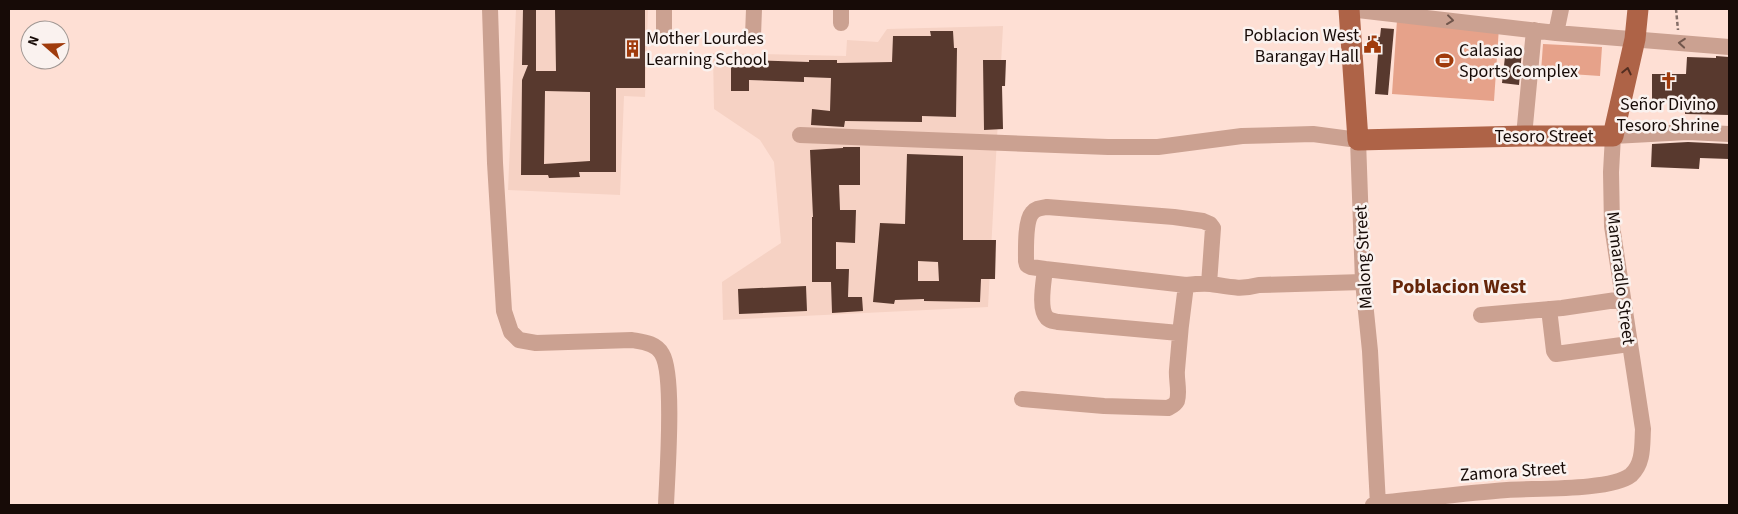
<svg xmlns="http://www.w3.org/2000/svg" width="1738" height="514" viewBox="0 0 1738 514" font-family="'Source Sans 3',sans-serif">
<rect width="100%" height="100%" fill="#fedfd4"/>
<!-- built -->
<path fill="#f6d2c4" d="M516,9H648L645,97L624,96L620,195L508,190Z
M1003,26L988,307L723,320L722,282L781,243L774,162L760,140L714,109L713,53L846,56L847,40L878,42L887,29Z"/>
<!-- green -->
<path fill="#e6a28a" d="M1397,20L1499,27L1494,101L1392,94Z
M1543,44L1602,47L1600,76L1541,72Z"/>
<!-- building -->
<path fill="#58392e" fill-rule="evenodd" d="M523,9H536V71H556L555,9H645V88H616V172H579L580,177L549,178L548,175H521L522,80L528,65H522ZM545,91L590,92V161L544,164Z
M1381,28L1394,29L1388,95L1375,94L1378,54L1368,53V36L1380,37Z
M930,31H953L954,48H957L956,117L922,116V122L845,121L844,127L811,125L812,109L830,111L831,78L804,77V82L749,80V91H731V57H749V60L809,62V60H837V63L892,62L893,36H931Z
M1506,48L1522,50L1519,85L1502,83Z
M1716,56L1729,57V115L1685,114L1686,100L1652,101V74H1686L1687,57L1716,58Z
M983,60H1006L1005,86H1002L1003,129L984,130Z
M1688,142L1729,144V159L1700,158L1699,169L1651,167L1652,144Z
M843,147H860V185H839L840,210H856L855,243L836,242V269H849L848,297H862L863,311L832,313L831,282H812V217H813L810,150L843,148Z
M907,154L963,156V240H996L995,279H981L980,302L924,301V299L895,300L894,304L873,302L880,223L905,224ZM918,261L938,262L939,281H918Z
M806,286L807,311L739,314L738,289Z"/>
<g fill="none" stroke-linecap="round" stroke-linejoin="round">
<!-- path -->
<path stroke="#846f68" stroke-width="2.5" stroke-dasharray="4 2.5" stroke-linecap="butt" d="M1676,9L1678,30"/>
<!-- minor -->
<path stroke="#cba191" stroke-width="16" d="M490,9L495,163L504,311L511,332L519,340L536,343L632,340C643,342 656,343 662,354C675,375 667,476 666,505
M664,9V36
M1349,9L1556,33L1729,47
M841,23V9
M1556,33L1561,9
M753,36L754,9
M800,135L1108,147H1158L1242,136L1313,134L1358,140L1363,282L1370,351L1378,505
M1524,136L1534,30
M1045,269L1031,267L1027,265L1026,261C1026,250 1025,221 1032,213C1036,208 1041,208 1047,207L1174,217L1203,221L1210,224L1213,228L1209,284
M1549,309L1554,351L1556,354L1629,344
M1481,315L1562,308L1623,299
M1179,333L1058,322C1054,321 1050,321 1047,318C1038,309 1044,281 1045,269L1186,285C1194,284 1203,283 1211,284C1230,287 1240,290 1259,285L1363,282
M1022,399L1104,406L1168,408C1172,406 1175,405 1177,401C1180,392 1176,379 1177,370C1179,341 1182,313 1186,285
M1373,505L1378,503C1421,499 1464,493 1507,490C1534,488 1611,491 1631,475C1644,463 1642,445 1643,429L1612,226L1611,172L1613,136L1688,132L1729,134"/>
<!-- major -->
<path stroke="#ae6347" stroke-width="21" d="M1349,9L1358,140L1524,136H1613L1635,39L1638,9"/>
</g>
<!-- one-way arrows -->
<defs><path id="oneway-chevron" d="M-2-3.5L2.5 0L-2 3.5" fill="none" stroke-width="1.6" stroke-linecap="round" stroke-linejoin="round" transform="scale(1.25)"/></defs>
<g stroke="#71564c">
<use href="#oneway-chevron" transform="translate(1450 20) rotate(7)"/>
<use href="#oneway-chevron" transform="translate(1682 43) rotate(-175)"/>
</g>
<use stroke="#532e21" href="#oneway-chevron" transform="translate(1627 71) rotate(-77)"/>
<!-- icons -->
<defs>
<symbol id="civic-bare" viewBox="-9 -9 18 18"><path d="M-.6-6.5H3V-4.5H.6V-3L4-1V1h2V6H-6V1h2V-1L-.6-3ZM-1.2 2.5V6h2.4V2.5Z" fill="#a03b0c" stroke="#faf2ef" stroke-width="2.5" paint-order="stroke"/></symbol>
<symbol id="building-bare" viewBox="-9 -9 18 18"><path d="M-4-6H4V6H1V3H-1V6H-4ZM-2.5-4.3h1.7v1.8h-1.7ZM.8-4.3h1.7v1.8H.8ZM-2.5-1h1.7V.8h-1.7ZM.8-1h1.7V.8H.8Z" fill="#a03b0c" stroke="#faf2ef" stroke-width="2.5" paint-order="stroke"/></symbol>
<symbol id="stadium-bare" viewBox="-9 -9 18 18"><path d="M0-5a6.5 5 0 1 0 0 10a6.5 5 0 1 0 0-10ZM-3.5-1.8h7v3.6h-7Z" fill="#a03b0c" stroke="#faf2ef" stroke-width="2.5" paint-order="stroke"/></symbol>
<symbol id="church-bare" viewBox="-9 -9 18 18"><path d="M-1.2-6h2.4v3.5h3.3v2.4h-3.3V6h-2.4V-.1h-3.3v-2.4h3.3Z" fill="#a03b0c" stroke="#faf2ef" stroke-width="2.5" paint-order="stroke"/></symbol>
</defs>
<g fill-rule="evenodd">
<use href="#civic-bare" x="1360" y="32" width="25" height="25"/>
<use href="#building-bare" x="620" y="36" width="25" height="25"/>
<use href="#stadium-bare" x="1432" y="48" width="25" height="25"/>
<use href="#church-bare" x="1656" y="68" width="25" height="25"/>
</g>
<g text-anchor="middle" stroke-width="5" stroke-linejoin="round" paint-order="stroke">
<!-- poi labels -->
<g font-size="18" fill="#170b07" stroke="#faf2ef" text-anchor="start">
<text x="1359" y="41" text-anchor="end">Poblacion West<tspan x="1359" dy="21">Barangay Hall</tspan></text>
<text x="646" y="44">Mother Lourdes<tspan x="646" dy="21">Learning School</tspan></text>
<text x="1459" y="56">Calasiao<tspan x="1459" dy="21">Sports Complex</tspan></text>
<text x="1668" y="110" text-anchor="middle">Señor Divino<tspan x="1668" dy="21">Tesoro Shrine</tspan></text>
</g>
<!-- street labels -->
<g font-size="18" fill="#170b07" stroke="#faf2ef">
<text x="1544" y="142">Tesoro Street</text>
<text transform="translate(1363 257) rotate(-93)" y="6">Malong Street</text>
<text transform="translate(1621 278) rotate(83)" y="6">Mamaradlo Street</text>
<text transform="translate(1513 471) rotate(-4)" y="6">Zamora Street</text>
</g>
<!-- quarter labels -->
<g font-size="20" font-weight="bold" fill="#66260a" stroke="#faf2ef">
<text x="1459" y="293">Poblacion West</text>
</g>
</g>
<!-- border -->
<rect width="1738" height="514" fill="none" stroke="#170b07" stroke-width="20"/>
<!-- north arrow -->
<g transform="translate(45 45) rotate(290)"><circle r="24" fill="#faf2ef" stroke="#9f9692"/>
<path d="M0-4L9 19L0 12L-9 19Z" fill="#a03b0c"/>
<text y="-8" font-size="14" font-weight="bold" text-anchor="middle" fill="#170b07">N</text>
</g>
</svg>
